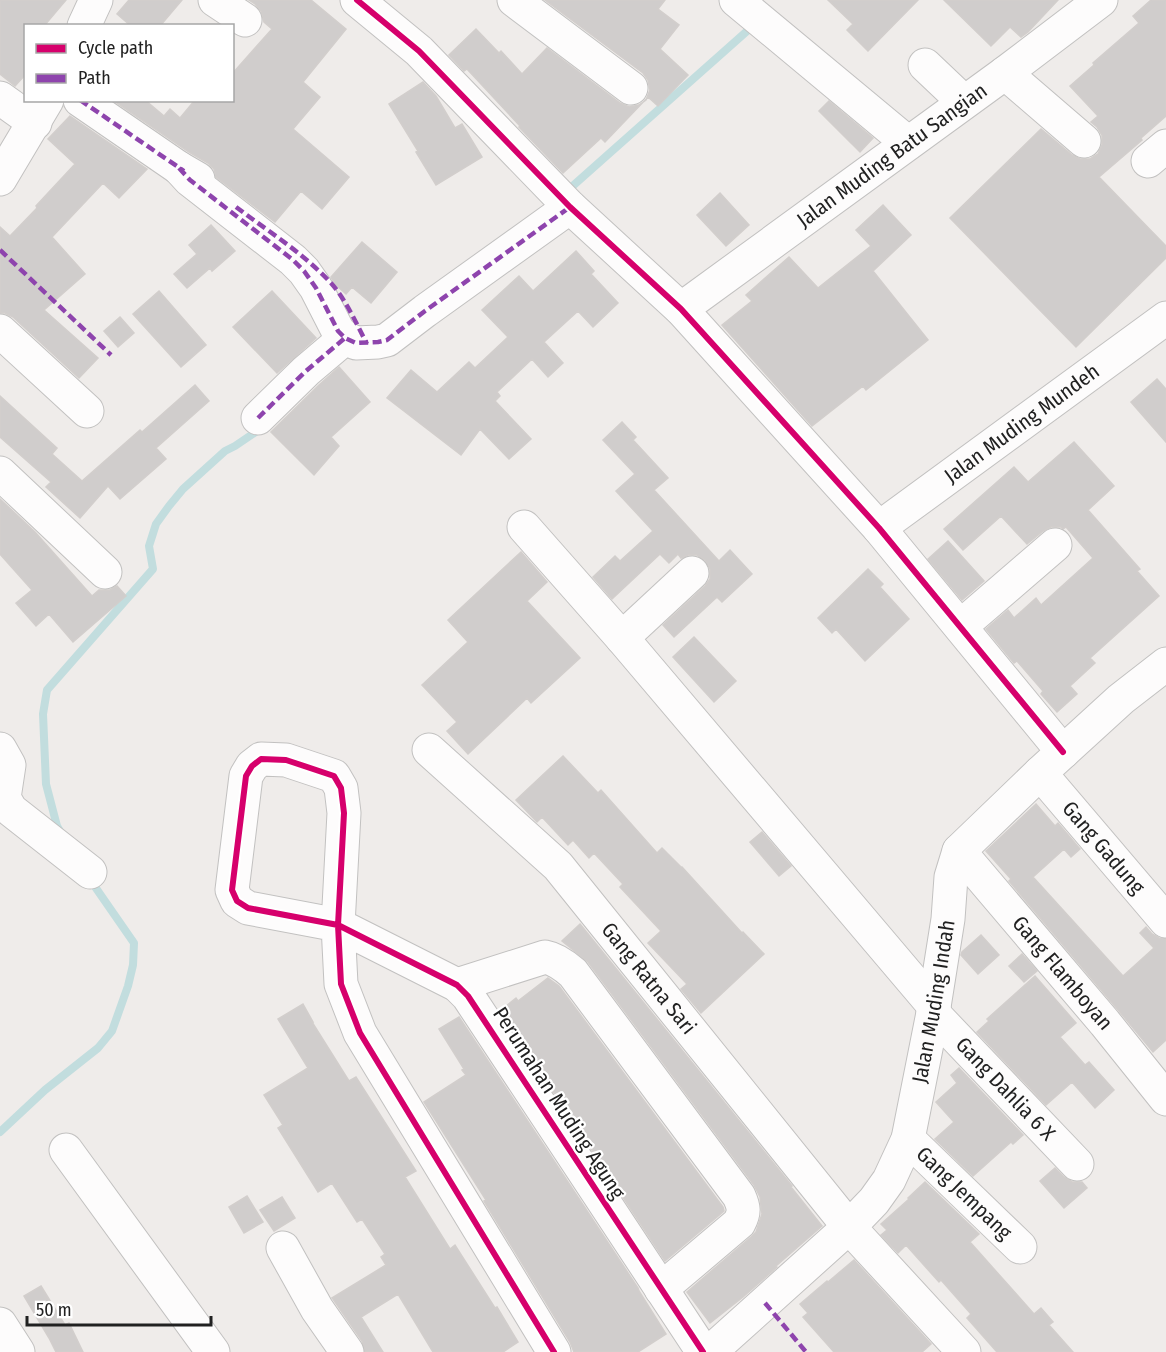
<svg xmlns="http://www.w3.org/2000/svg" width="1166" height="1352" viewBox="0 0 1166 1352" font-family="'Fira Sans Condensed',sans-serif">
<rect width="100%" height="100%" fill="#efecea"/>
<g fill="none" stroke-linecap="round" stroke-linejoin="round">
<!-- stream -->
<path stroke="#c2ddde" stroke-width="8" d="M567,191L755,24
M61,833L57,826L46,784L43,714L47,690L153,569L149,546L156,524L169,506L183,489L225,451L235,446L260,429
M0,1132L45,1090L98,1048L112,1031L128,986L133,965L134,943L91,881"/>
</g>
<!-- building -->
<path fill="#d0cdcc" stroke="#d2cecc" stroke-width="1.5" d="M0,0H66L44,26H26V74L15,86L0,74Z
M129,0H182L160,26H131L117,14Z
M249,0H311L346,29L303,82L320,97L293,129L349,177L322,209L301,191L275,222L216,177L214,169L208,163L189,152L114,101L145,100L164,116L170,109L180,118L195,100H232V74L272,29L264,22L261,11L255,4Z
M545,0H665L658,9L679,25L660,49L688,75L658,106L648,97L605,142L601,138L563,173L519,127L520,126L467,69L464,71L449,55L476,29L499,53L501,51L522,74L547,48L620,103L629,107L639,105L646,100L650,90L648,80L643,73Z
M828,0H918L868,51L847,30L853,24Z
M944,0H1058L1028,32L1021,37L1010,27L991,46Z
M1151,0H1166V116L1141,138L1142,140L1099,177L1166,246V258L1076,347L950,218L1041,129L1072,155L1080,159H1090L1098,154L1102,145V135L1097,127L1091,122L1098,116L1070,86L1094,65L1093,63L1139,23L1133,16Z
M423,82L436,96L455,128L462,124L482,157L436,185L416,152L418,151L389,104Z
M829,101L873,138L860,152L819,111Z
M70,116L147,169L119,198L103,183L52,237L85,274L44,310L98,358L79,378L13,317L5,313H0V227L10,236L37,208L36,206L75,164L48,139Z
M720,193L749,225L726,246L697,215Z
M883,205L911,235L873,271L928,340L866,390L863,386L812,426L722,325L752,301L746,295L789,257L818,288L871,246L856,230Z
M211,225L235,251L212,271L210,268L187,288L174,274L197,254L189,245Z
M362,242L397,272L371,303L352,287L346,294L335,284L331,277Z
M576,251L594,271L591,274L618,303L593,327L578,311L544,342L563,363L548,377L532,359L497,392L500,396L495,401L531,439L509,459L480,429L461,455L387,398L411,370L437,392L469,362L475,368L508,337L482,310L519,276L533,291Z
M159,291L206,345L181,367L133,314Z
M272,291L316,338L277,373L233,327Z
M120,317L134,333L118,347L104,331Z
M339,367L370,402L331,437L339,446L314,475L271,432L319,385Z
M1157,379L1166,389V442L1131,402Z
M195,385L209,401L156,448L166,459L120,499L108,486L80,518L46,487L51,482L0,437V396L57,448L52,454L82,481L140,430L142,432Z
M622,422L636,437L633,440L668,478L654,490L719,561L730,550L752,574L722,602L717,597L674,637L663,625L705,586L710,579V569L705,560L697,555H688L681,558L678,554L669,563L660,554L612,599L593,577L615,556L620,561L653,531L616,491L635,474L603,440Z
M1074,442L1114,486L1088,510L1140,569L1137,571L1159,596L1090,658L1095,663L1070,686L1077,694L1057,712L1041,694L1043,691L1017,661L1014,663L986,629L1008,610L1014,618L1036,598L1041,605L1093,558L1066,527L1063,529L1061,527H1051L1043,531L1027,544L1001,516L963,550L944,529L1014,467L1028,482Z
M0,499L35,532L92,596L99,590H110L117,586L126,596L73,642L49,614L36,626L16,603L32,590L0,554Z
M948,541L984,581L962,600L928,559Z
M521,552L547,582L527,601L580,658L531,703L527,698L468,754L447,731L457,722L422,685L468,642L448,620Z
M868,569L883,584L880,587L909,619L865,661L836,629L832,633L818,618Z
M694,637L736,681L714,702L673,657Z
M563,756L598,793L601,790L657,853L662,848L681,867H682L742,933L743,932L764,954L701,1013L681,989L687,984L648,943L661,931L620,887L623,884L594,853L589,858L573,840L568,845L542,817L537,822L516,800Z
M1036,804L1055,826L1058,823L1080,849L1071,857L1064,849L1033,877L1123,976L1154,948L1140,933L1146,927L1152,934L1159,938L1166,939V1040L1153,1052L1119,1011L1009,881L1011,879L986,851Z
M762,832L791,866L779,876L750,842Z
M580,924L792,1186L791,1187L822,1226L776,1266L777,1267L743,1297L710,1323L687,1292L751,1237L756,1232L762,1214L760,1197L754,1185L588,962L562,941Z
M981,935L999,955L978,974L961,955L962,952Z
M1022,954L1037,971L1024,982L1009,966Z
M1035,976L1076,1023L1060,1037L1085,1065L1089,1062L1114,1090L1095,1108L1072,1082L1046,1105L977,1032L989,1021L987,1019Z
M548,978L559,986L723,1207L724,1211L665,1261L500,1011L516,998L518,1001Z
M303,1004L313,1022H312L349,1081L356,1077L416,1171L405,1177L450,1249L455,1245L495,1308L497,1307L518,1342L503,1352H433L398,1294L361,1317L383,1352H365L362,1341L333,1299L332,1298L386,1265L381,1257L385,1254L362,1219L357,1222L332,1183L318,1192L278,1128L283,1125L264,1095L308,1068L278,1019Z
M459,1017L638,1288L639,1291L666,1334L638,1352H574L570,1342L484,1201L486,1200L424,1102L466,1075L462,1070L464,1069L439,1029Z
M959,1068L1023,1135L1013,1144L1011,1142L973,1176L935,1139L954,1122L936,1102L957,1083L951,1075Z
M1055,1168L1064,1177L1072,1182H1082L1087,1188L1064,1208L1040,1181Z
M925,1182L979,1234L970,1242L1034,1314L1041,1308L1053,1322L1049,1325L1073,1352H997L967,1318L971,1314L941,1280L939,1282L906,1245L898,1253L881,1235L887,1230L881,1224L909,1199L908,1198Z
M247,1196L263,1222L244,1233L229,1207Z
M282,1197L295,1218L274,1231L260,1210Z
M854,1260L931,1344L922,1352H834L803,1317L808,1313L800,1304L827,1281L828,1282Z
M41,1286L65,1325L69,1323L83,1352H56L49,1338L24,1296Z"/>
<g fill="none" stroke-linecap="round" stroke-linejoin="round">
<defs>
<g id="minor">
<path d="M215,0L245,20"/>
<path d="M357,0L419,51L570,207L681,309L879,528L1063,752"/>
<path d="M514,0L631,88"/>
<path d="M736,0L908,143"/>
<path d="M84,26L96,0"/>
<path d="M925,65L964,102"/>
<path d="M1005,73L1084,141"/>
<path d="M0,98L35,123"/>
<path d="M80,100L179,168L198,179"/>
<path d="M1148,161L1166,146"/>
<path d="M179,168L190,180L293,260L304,271L316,288L338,331L345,338L356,343L378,342L387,340L425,311L570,207"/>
<path d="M0,179L47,100"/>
<path id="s1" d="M681,309L1005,73L1101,0"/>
<path d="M0,331L87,411"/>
<path d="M258,418L306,371L345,338"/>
<path d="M0,473L105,572"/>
<path d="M524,527L622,638L934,1006"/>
<path id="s2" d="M879,528L1166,318"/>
<path d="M961,626L1055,545"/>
<path d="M622,638L692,573"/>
<path d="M0,749L9,765L4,798L11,810L90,872"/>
<path id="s3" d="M429,750L558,866L849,1227L964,1352"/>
<path id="s4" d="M1040,773L1166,921"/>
<path id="s5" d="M959,851L1105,1023L1166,1099"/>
<path d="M457,985L545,957C556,959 565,966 573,973L739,1196C744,1207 745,1212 739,1223L661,1289"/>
<path id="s6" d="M933,1013L1077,1164"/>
<path id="s7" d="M908,1139L1020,1247"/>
<path d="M66,1150L213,1352"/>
<path d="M283,1248L317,1309L347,1352"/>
<path d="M0,1324L18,1352"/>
<path d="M554,1352L360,1033L341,984L338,925L344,813L341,788L334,776L286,760L261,759L252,766L246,776L232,890L237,901L248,908L338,925L457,985L468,996L703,1352"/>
<path id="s8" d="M710,1352L849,1227L874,1201L889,1180L908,1139L933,1013L948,919L951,877L959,851L1040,773L1121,699L1166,664"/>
</g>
</defs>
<!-- minor casing -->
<use href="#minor" stroke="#c2c1c0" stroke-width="35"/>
<!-- minor -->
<use href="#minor" stroke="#fdfcfc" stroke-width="33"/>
<!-- quiet -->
<path stroke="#8e44ad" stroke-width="4.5" stroke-dasharray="9 4.5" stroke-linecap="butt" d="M80,100L184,171
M179,168L190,180L293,260L304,271L316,288L338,331L345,338L356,343L378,342L387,340L425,311L570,207
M236,207C268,231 303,253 331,283C346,300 356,323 367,344
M0,250L111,355
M258,418L306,371L345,338
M765,1303L806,1352"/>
<defs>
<path id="cycleway" d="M357,0L419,51L570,207L681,309L879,528L1063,752
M554,1352L360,1033L341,984L338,925L344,813L341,788L334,776L286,760L261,759L252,766L246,776L232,890L237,901L248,908L338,925L457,985L468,996L703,1352"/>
</defs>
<!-- cycleway casing -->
<use href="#cycleway" stroke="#fff" stroke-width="10"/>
<!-- cycleway -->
<use href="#cycleway" stroke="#d6006c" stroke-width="6"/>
</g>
<g text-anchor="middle" stroke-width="4.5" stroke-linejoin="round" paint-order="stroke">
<!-- street labels -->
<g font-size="21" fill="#212121" stroke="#fff">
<text dy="7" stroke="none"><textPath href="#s1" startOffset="261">Jalan Muding Batu Sangian</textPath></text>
<text dy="7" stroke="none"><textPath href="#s2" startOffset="177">Jalan Muding Mundeh</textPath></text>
<text dy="7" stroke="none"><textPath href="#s4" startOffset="98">Gang Gadung</textPath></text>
<text dy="7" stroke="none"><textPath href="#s5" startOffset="160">Gang Flamboyan</textPath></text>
<text dy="7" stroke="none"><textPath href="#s3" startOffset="318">Gang Ratna Sari</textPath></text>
<text dy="7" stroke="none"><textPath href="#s8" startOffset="434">Jalan Muding Indah</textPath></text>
<text dy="7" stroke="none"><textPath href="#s6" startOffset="105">Gang Dahlia 6 X</textPath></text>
<text transform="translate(559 1103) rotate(57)" y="7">Perumahan Muding Agung</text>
<text dy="7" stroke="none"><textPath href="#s7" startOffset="78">Gang Jempang</textPath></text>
</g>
</g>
<!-- legend -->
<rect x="24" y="24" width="210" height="78" fill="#ffffff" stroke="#a6a6a6" stroke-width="1.5"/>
<rect x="36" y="44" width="30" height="9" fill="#d6006c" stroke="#a6a6a6" stroke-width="1.5"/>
<text x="78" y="54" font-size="18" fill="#212121">Cycle path</text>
<rect x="36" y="74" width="30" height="9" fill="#8e44ad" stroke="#a6a6a6" stroke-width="1.5"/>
<text x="78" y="84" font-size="18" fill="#212121">Path</text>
<!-- scale -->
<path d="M27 1316v9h184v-9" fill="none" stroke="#212121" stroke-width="3"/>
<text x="36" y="1316" font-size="18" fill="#212121" stroke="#ffffff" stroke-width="4.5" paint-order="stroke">50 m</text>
</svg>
